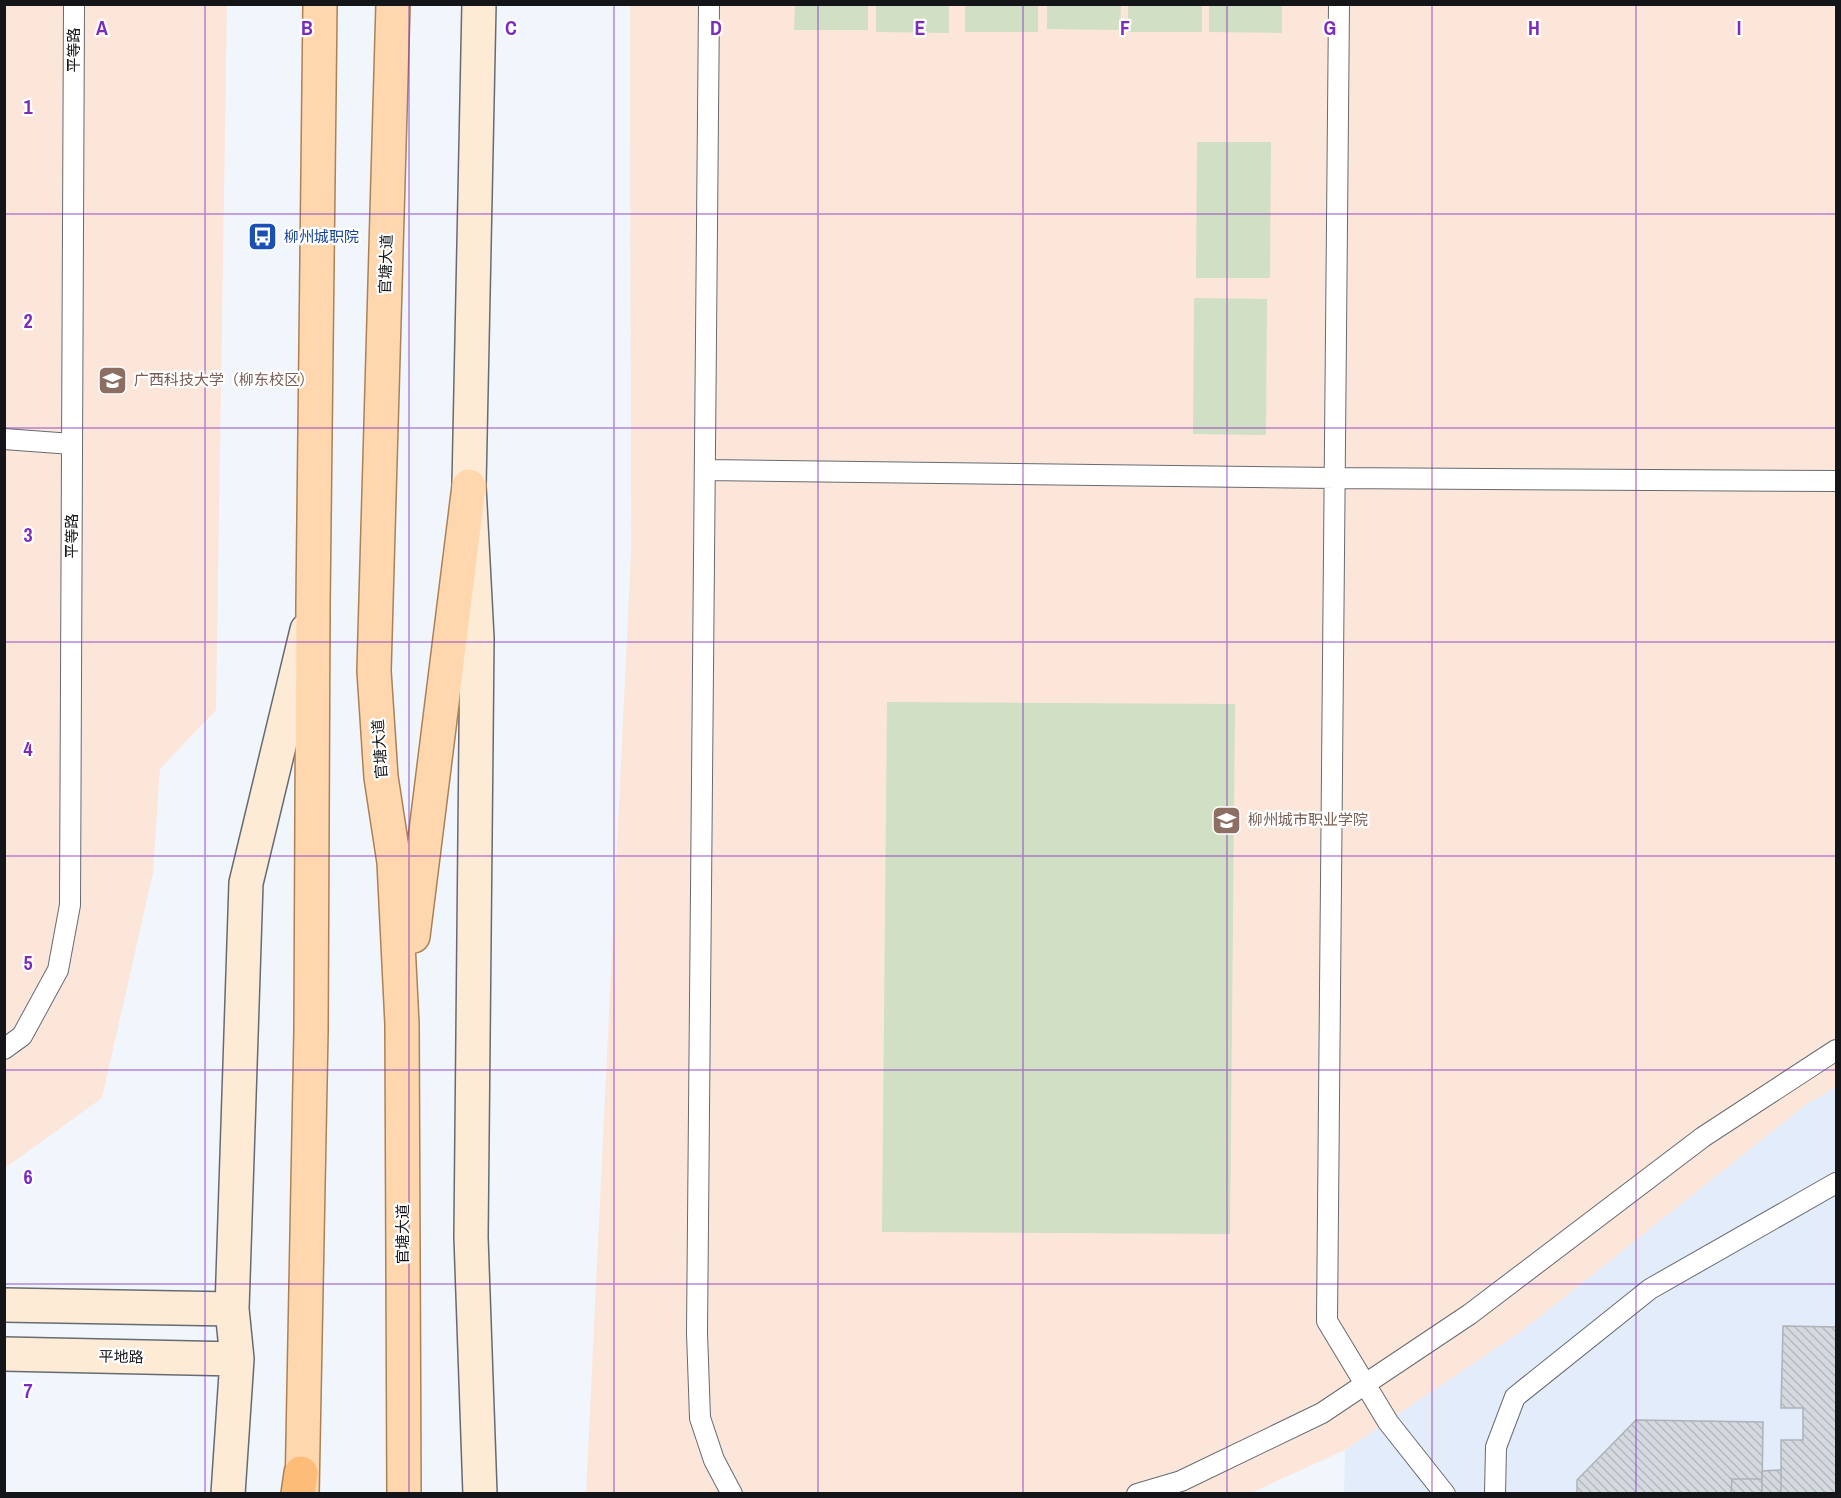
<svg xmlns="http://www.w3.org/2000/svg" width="1841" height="1498" viewBox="0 0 1841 1498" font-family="'Archivo Narrow','Noto Sans SC',sans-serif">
<defs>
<pattern id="building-back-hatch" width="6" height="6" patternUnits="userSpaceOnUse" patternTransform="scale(1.5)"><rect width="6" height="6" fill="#d4d9df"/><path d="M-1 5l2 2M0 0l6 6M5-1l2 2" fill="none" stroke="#b5b9bf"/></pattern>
</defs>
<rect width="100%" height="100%" fill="#f1f6fd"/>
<!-- built -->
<path fill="#e3ecfa" d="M1836,1087V1493L1344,1494L1345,1450L1523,1330L1808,1103Z"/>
<!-- education -->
<path fill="#fce6d9" d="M5,5H227L216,710L160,769L153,873L102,1098L5,1168Z
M630,5H1836V1087L1808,1103L1523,1330L1345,1450L1251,1493L586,1494L631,553Z"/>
<!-- park -->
<path fill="#d1dfc4" d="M795,5H868V30H794Z
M876,5H949V33L876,32Z
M965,5H1038V32H965Z
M1047,5H1121L1120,30L1047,29Z
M1128,5H1202V32H1128Z
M1209,5H1282V33L1209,32Z
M1197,142H1271L1270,278H1196Z
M1194,298L1267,299L1266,435L1193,434Z
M887,702L1235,704L1230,1234L882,1232Z"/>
<!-- building -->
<path fill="url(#building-back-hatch)" stroke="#aeb2b9" stroke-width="1.5" d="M1783,1326L1836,1327V1494H1781V1440H1803V1408H1781Z
M1636,1420L1763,1422L1762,1494H1577V1480Z
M1781,1470V1494H1762V1471Z
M1732,1479H1762V1494H1731Z"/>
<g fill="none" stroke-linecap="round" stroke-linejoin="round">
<defs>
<path id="lane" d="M709,4L697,1333L700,1418L714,1460L732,1494
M1339,4L1327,1321L1388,1422L1445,1494
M4,439L72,444
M705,470L1335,478L1836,481
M4,1049L22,1036L58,970L70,905L74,4
M1137,1494L1181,1481L1322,1413L1470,1314L1703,1137L1836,1050
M1495,1494L1496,1447L1515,1397L1650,1289L1836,1183"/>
<path id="secondary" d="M479,4L469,486L477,638L471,1237L480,1494
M4,1305L232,1309
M4,1354L237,1359
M228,1494L237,1359L232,1309L246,883L307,630"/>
<path id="primary" d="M393,4L374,671L381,777L394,862L402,1024L404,1494
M413,936L469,486
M302,1494L311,1031L313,605L320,4"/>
<path id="highway" d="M298,1494L301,1473"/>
</defs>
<!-- lane casing -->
<use href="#lane" stroke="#676b71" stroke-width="22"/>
<!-- secondary casing -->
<use href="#secondary" stroke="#676b71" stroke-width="36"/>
<!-- primary casing -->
<use href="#primary" stroke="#ab8256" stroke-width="36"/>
<!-- highway casing -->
<use href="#highway" stroke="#ab8256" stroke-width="36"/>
<!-- lane -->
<use href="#lane" stroke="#fff" stroke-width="20"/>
<!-- secondary -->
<use href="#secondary" stroke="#feebd6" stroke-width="33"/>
<!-- primary -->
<use href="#primary" stroke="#fed7ae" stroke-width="33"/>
<!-- highway -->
<use href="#highway" stroke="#fdbc78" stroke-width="33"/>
</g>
<!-- grid -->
<path fill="none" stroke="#7b2cbf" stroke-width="1.5" stroke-opacity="0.55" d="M205,4V1494M409,4V1494M614,4V1494M818,4V1494M1023,4V1494M1227,4V1494M1432,4V1494M1636,4V1494M4,214H1836M4,428H1836M4,642H1836M4,856H1836M4,1070H1836M4,1284H1836"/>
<!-- icons -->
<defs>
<symbol id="bus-square" viewBox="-11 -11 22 22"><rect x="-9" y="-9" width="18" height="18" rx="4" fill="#1a4fb4" stroke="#fff"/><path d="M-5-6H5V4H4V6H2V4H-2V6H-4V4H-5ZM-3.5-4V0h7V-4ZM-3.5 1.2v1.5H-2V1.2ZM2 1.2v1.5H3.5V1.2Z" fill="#fff"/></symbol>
<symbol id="university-square" viewBox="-11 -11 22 22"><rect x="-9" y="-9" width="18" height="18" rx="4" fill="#8d6e63" stroke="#fff"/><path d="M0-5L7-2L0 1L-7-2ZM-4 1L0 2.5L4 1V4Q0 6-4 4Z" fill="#fff"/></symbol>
</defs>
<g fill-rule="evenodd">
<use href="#bus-square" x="246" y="220" width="33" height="33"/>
<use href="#university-square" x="96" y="364" width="33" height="33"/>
<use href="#university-square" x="1210" y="804" width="33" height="33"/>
</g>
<g text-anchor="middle" stroke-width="4.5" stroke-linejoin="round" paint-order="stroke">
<!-- street labels -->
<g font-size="15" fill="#141518" stroke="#fff">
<text transform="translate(74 50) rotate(-90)" y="5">平等路</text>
<text transform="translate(386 264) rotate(-88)" y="5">官塘大道</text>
<text transform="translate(72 536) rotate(-90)" y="5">平等路</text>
<text transform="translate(380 749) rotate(-94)" y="5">官塘大道</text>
<text transform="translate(403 1234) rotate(-90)" y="5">官塘大道</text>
<text transform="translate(121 1357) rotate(1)" y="5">平地路</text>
</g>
<!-- transit labels -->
<g font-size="15" fill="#164399" stroke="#fff" text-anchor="start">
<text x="284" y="242">柳州城职院</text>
</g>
<!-- education labels -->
<g font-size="15" fill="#785e54" stroke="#fff" text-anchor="start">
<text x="134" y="385">广西科技大学（柳东校区）</text>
<text x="1248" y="825">柳州城市职业学院</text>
</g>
</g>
<g font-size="20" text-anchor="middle" font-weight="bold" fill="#7b2cbf" stroke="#fff" stroke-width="4.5" stroke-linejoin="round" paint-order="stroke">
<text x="102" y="35">A</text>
<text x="307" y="35">B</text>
<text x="511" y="35">C</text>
<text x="716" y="35">D</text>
<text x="920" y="35">E</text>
<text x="1125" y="35">F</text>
<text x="1330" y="35">G</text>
<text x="1534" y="35">H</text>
<text x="1739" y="35">I</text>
<text x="28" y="114">1</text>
<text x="28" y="328">2</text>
<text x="28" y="542">3</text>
<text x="28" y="756">4</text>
<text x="28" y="970">5</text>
<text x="28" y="1184">6</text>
<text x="28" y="1398">7</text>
</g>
<!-- border -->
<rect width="1841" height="1498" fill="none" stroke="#141518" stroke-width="12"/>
</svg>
